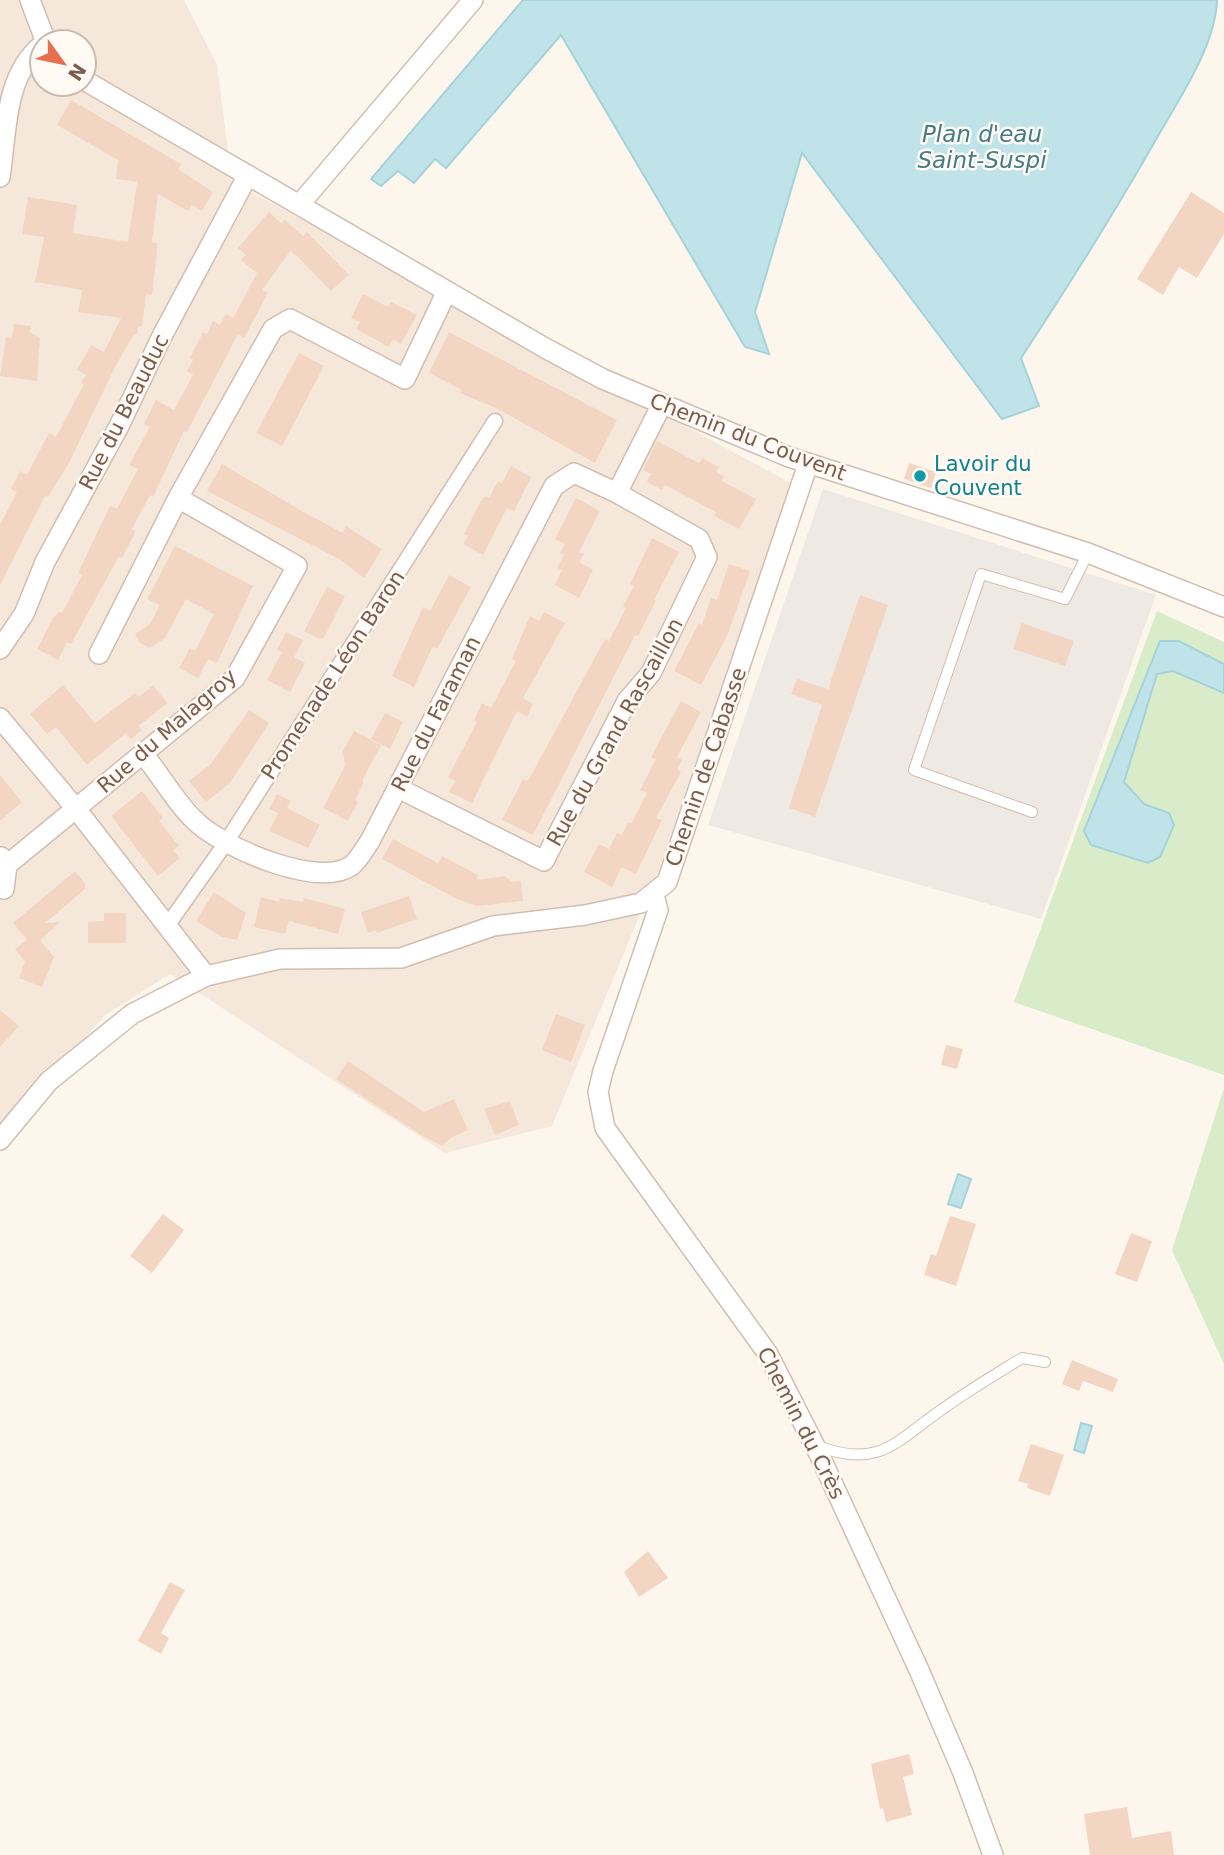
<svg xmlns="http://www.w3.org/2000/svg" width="1224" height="1855" viewBox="0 0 1224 1855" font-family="'DejaVu Sans',sans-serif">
<rect width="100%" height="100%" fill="#fdf6ec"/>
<!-- residential -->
<path fill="#f5e8da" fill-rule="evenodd" d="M0,0H184L217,65L232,182L791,483L663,859L552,1126L445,1153L170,974L105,1015L0,1135ZM42,42H84V84H42Z"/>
<!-- industrial -->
<path fill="#efe9e4" d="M823,489L1156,595L1041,919L708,825Z"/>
<!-- green -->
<path fill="#d8ecc9" d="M1157,611L1224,642V1075L1014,1002Z
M1224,1088V1364L1172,1250Z"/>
<!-- water -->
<path fill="#bfe3e8" stroke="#a5d3da" stroke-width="2" d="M523,0H1217C1216,44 1180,98 1158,136C1115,212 1069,285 1021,358L1039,406L1002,419L802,153L755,312L769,354L745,347L561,35L446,168L435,159L414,183L398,171L381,186L371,179Z
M1160,641H1179L1224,664V693L1173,671L1157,674L1124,782L1144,804L1169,813L1174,825L1160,857L1148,863L1091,845L1084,831Z
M958,1174L971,1179L961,1208L948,1204Z
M1081,1423L1092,1426L1084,1453L1074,1450Z"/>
<!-- building -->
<path fill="#f3d5c3" d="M71,100L181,164L178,169L213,192L202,211L192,205L188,211L158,194L152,242L157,243V252L152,295L146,294L142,327L138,326L137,334H134L116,365L70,461L48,497L45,496L0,585V525L17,492L11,489L20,471L27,475L49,433L56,437L84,384L81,383L86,375L77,370L91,345L104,352L121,318L78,312L82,290L35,282L44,237L22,234L28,197L77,205L73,233L128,242L137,182L116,179L118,160L57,125Z
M1191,192L1224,213V234L1197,278L1179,267L1163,295L1137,279Z
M269,212L281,223L285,220L303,236L307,232L349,275L331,291L291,250L262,290L268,293L244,338L238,334L187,432L184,431L153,497L150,495L132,529L136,531L122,558L119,556L71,644L67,642L58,660L37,649L53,618L59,612L62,613L82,575L78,573L110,506L117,509L138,469L129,465L150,427L144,424L156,400L174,410L193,375L187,371L193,360L190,358L203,332L207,334L213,321L220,325L226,314L233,318L257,273L241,260L246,255L238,248Z
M363,294L388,307L391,302L417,315L401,344L393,339L389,347L356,329L360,322L351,318Z
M14,324L31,326L30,332L40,338L37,381L0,376L6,337L12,338Z
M449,332L617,420L595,463L496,408L460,393L462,390L429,373Z
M299,353L324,366L282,446L256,433Z
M657,441L699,463L702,458L719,467L716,472L724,476L722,481L756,499L739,529L714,516L716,512L665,485L662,490L647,482L651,474L643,470Z
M909,463L936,472L931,488L904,479Z
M222,464L307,514L343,533L346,526L382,549L364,578L339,559L207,491Z
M511,466L531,477L514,511L507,508L483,555L463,544L468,536L464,534L479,504L485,496L489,498L498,481L502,483Z
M576,498L600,511L579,552L584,554L579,562L593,570L579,598L555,585L562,570L557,568L564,555L560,553L565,544L555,539Z
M652,538L679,552L654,600L656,601L638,636L635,635L533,835L502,820L523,779L528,781L605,639L609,641L626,608L623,606L634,586L630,584Z
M175,546L253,586L217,663L208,659L198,678L179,668L190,648L195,651L214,614L209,612L211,609L208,611L186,599L165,638L150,648L140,643L135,634L150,624L160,605L147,599Z
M729,564L750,571L728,634L701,685L674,671L699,623L702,625L711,598L717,600Z
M449,575L471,587L437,649L433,646L414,687L392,676L423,607L430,611Z
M327,587L345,596L324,638H318L304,631Z
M860,595L888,605L815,817L789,808L822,705L791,694L797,679L828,689Z
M544,612L565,623L523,698L533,704L527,717L517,711L472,803L449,792L456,781L448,777L477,722L474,720L482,703L491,708L516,661L512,659L530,616L539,621Z
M1022,623L1074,641L1065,666L1013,649Z
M286,632L303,640L294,658L289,655L305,663L290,692L267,680L282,652L277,650Z
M63,685L95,723L135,693L139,697L153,685L167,703L139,726L142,730L131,739L126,733L87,765L56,727L47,734L30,714Z
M681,701L701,712L677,757L682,760L677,769L681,772L656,818L662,820L636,874L622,867L612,887L584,872L599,844L609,849L617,833L622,835L628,822L631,824L647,793L640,790L656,759L651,757Z
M249,710L269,723L230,783L206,802L189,781L211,764Z
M385,713L403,722L390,749L371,739Z
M354,731L381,745L362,781L364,782L355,800L358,802L348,821L323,808L345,766L343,751Z
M0,775L22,802L0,821Z
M142,791L163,818L159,821L179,846L173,850L180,858L158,876L111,816Z
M277,794L291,801L287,808L320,825L308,848L269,831L278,813L269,809Z
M393,839L438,863L442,856L478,875L476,880L505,876L512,882L521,881L523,901L476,906L455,898L382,859Z
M75,871L85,884V889L45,923L60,922L40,940L54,957L42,987L19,978L25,962L15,949L27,940L13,923Z
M214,892L246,913L237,940L222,937L196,921Z
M409,896L417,919L377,933L376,930L368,933L361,912Z
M261,897L279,902L280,898L303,902L304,898L345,909L338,934L289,921L285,934L254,927Z
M104,913H126V943H88V922L104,921Z
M0,1010L19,1026L0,1047Z
M556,1014L585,1025L571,1062L542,1050Z
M946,1045L963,1049L957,1069L941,1065Z
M348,1061L424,1112L454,1099L468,1130L452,1137L442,1146L421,1135L336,1079Z
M510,1101L519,1125L495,1135L484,1109Z
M163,1214L184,1230L152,1273L130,1256Z
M950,1216L976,1224L956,1286L924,1275L931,1254L936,1256Z
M1131,1233L1152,1241L1137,1282L1115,1274Z
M1072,1360L1118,1379L1113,1392L1083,1381L1079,1391L1062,1384Z
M1031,1444L1064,1455L1050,1496L1027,1488L1028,1484L1018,1481Z
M648,1551L668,1578L639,1597L624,1572Z
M170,1582L185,1590L161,1633L169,1638L161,1654L138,1641Z
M909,1754L914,1774L903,1777L912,1815L886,1822L883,1808L880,1809L871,1764Z
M1127,1807L1132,1838L1171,1831L1174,1855H1090L1084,1814Z"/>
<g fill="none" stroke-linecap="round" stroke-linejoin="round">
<defs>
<path id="service" d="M1032,812L914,770L981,574L1065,599L1088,553
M818,1446C880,1470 897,1440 944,1408C969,1390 996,1374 1022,1358L1045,1362"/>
<path id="pedestrian" d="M167,926L225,844L495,421"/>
<path id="minor" d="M30,0L46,42
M84,80L545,348L603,379L789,457L1088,553L1224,607
M0,177C7,132 4,76 42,45
M300,204L473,0
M0,649L24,614L45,562L119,426L162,336L248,175
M99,654L178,498
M0,718L77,810L206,976
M144,755C162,777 179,808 201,826C229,849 317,888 351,866C358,861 365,848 370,841L554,486L574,473L617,493L662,404
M398,788L544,861L627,701L651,673L707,557L699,539L617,493
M1,857L7,865L4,889
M7,865L235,678L297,566L178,498L273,329L290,319L405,379L447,291
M654,895L658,910L603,1071L598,1092L605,1128L768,1354L819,1454L919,1670L963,1773L993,1855
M0,1140L49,1081L132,1014L206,976L280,959L401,958L493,926L585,915L641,903L667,882L808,464"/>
</defs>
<!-- service casing -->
<use href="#service" stroke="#d1beb0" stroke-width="12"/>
<!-- pedestrian casing -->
<use href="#pedestrian" stroke="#d1beb0" stroke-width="17"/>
<!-- minor casing -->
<use href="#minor" stroke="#d1beb0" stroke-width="22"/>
<!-- service -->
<use href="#service" stroke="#fff" stroke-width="10"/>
<!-- pedestrian -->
<use href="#pedestrian" stroke="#fff" stroke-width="14"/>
<!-- minor -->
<use href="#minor" stroke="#fff" stroke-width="19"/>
</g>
<!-- markers -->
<circle fill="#0f9aa8" stroke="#fffaf3" stroke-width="2.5" cx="920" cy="476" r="7"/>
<g text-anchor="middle" stroke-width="5" stroke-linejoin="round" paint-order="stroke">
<!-- street labels -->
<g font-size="21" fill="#7a5c4d" stroke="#fffaf3">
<text transform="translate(124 412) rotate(-63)" y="7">Rue du Beauduc</text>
<text transform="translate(748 437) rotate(21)" y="7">Chemin du Couvent</text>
<text transform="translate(333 675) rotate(-57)" y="7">Promenade Léon Baron</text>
<text transform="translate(436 714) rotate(-63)" y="7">Rue du Faraman</text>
<text transform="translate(167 731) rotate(-41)" y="7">Rue du Malagroy</text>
<text transform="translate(615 732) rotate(-61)" y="7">Rue du Grand Rascaillon</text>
<text transform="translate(706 767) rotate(-71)" y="7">Chemin de Cabasse</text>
<text transform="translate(801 1423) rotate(63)" y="7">Chemin du Crès</text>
</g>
<!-- culture labels -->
<g font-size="21" fill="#0d838f" stroke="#fffaf3" text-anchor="start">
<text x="934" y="471">Lavoir du<tspan x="934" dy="24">Couvent</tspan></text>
</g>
<!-- water labels -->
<g font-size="23" font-style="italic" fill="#437c86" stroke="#fffaf3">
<text x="982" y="142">Plan d'eau<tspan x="982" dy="26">Saint-Suspi</tspan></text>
</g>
</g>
<!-- north arrow -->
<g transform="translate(63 63) rotate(123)"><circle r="33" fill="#fffaf3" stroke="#cabbb1" stroke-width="2"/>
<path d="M0-5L12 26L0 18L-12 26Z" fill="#e76f51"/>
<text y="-10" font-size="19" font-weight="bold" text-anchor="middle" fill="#7a5c4d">N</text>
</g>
</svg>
